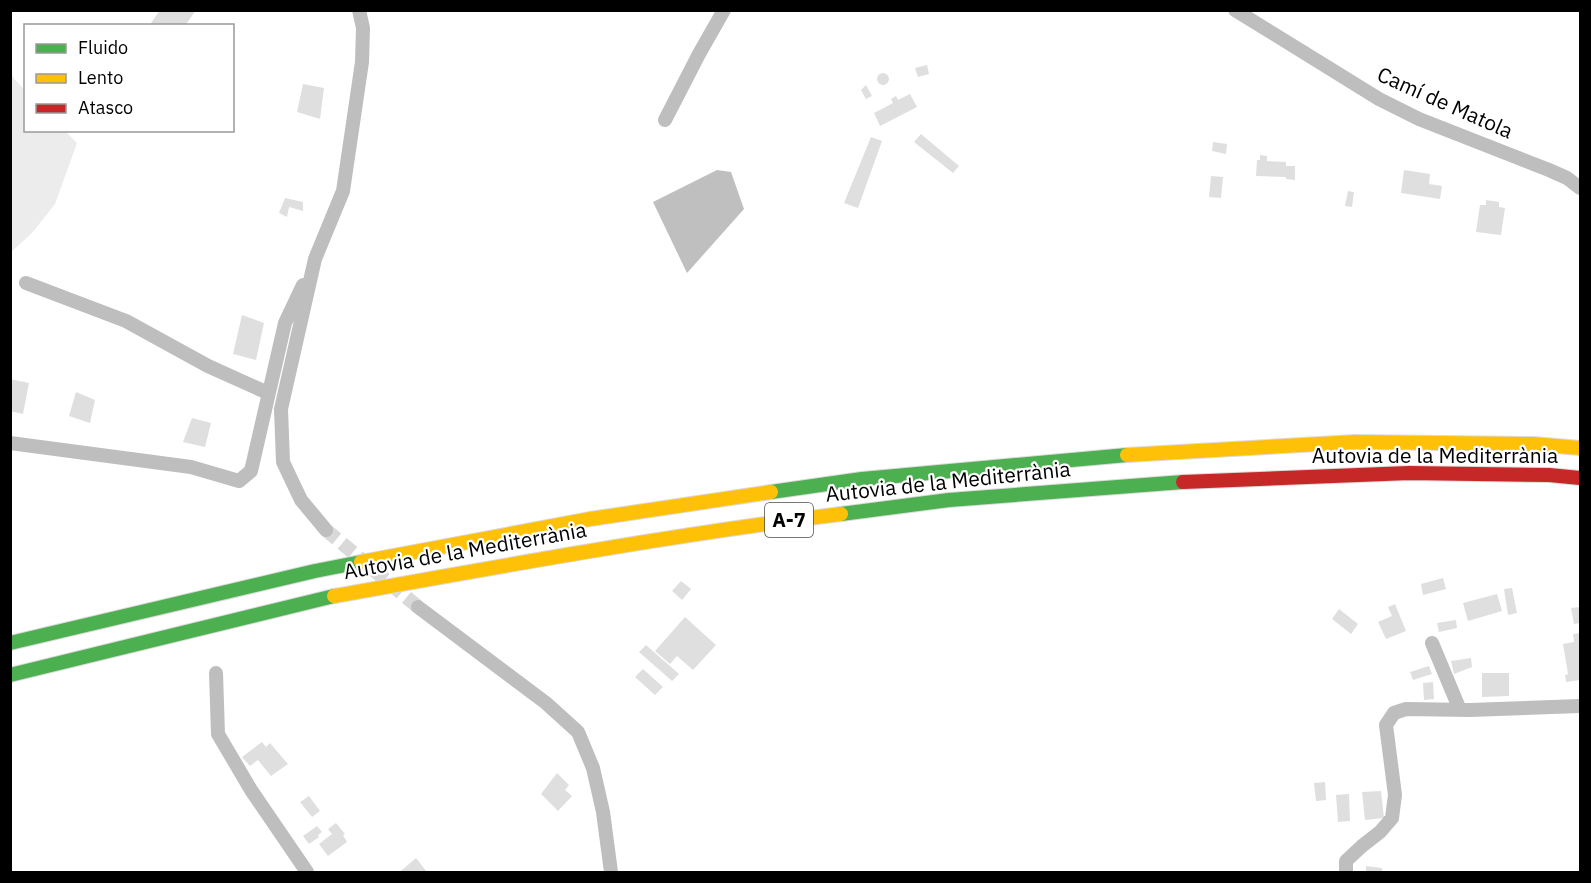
<svg xmlns="http://www.w3.org/2000/svg" width="1591" height="883" viewBox="0 0 1591 883" font-family="'IBM Plex Sans',sans-serif">
<rect width="100%" height="100%" fill="#fff"/>
<!-- green -->
<path fill="#ececec" d="M10,71L14,79L25,90L26,130L65,131L77,143L55,204L32,233L11,252Z"/>
<!-- water -->
<path fill="#bfbfbf" d="M717,170L731,172L744,209L687,273L653,202Z"/>
<!-- building -->
<path fill="#dfdfdf" d="M160,10L171,12L172,10H196L185,26H156L151,23Z
M927,65L929,74L918,77L915,68Z
M877 79a6 6 0 1 1 12 0a6 6 0 1 1-12 0Z
M303,84L324,88L320,119L297,112Z
M866,85L872,96L866,99L861,90Z
M910,94L917,107L880,126L874,113L893,103L891,99L896,96L898,100Z
M921,134L959,166L953,173L914,142Z
M871,137L882,141L858,208L844,203Z
M1213,142L1227,144L1226,154L1212,151Z
M1260,155L1267,156V161L1286,162V166H1295V180L1286,179V177L1256,176L1257,160H1260Z
M1404,170L1430,174L1429,184L1442,186L1440,199L1401,193Z
M1211,176L1223,177L1221,198L1209,197Z
M1348,191L1354,192L1352,207L1345,206Z
M285,198L303,202V211L289,207L287,217L279,213Z
M1486,200L1499,202V207L1505,208L1501,235L1476,232L1480,205H1486Z
M242,315L264,323L256,360L233,354Z
M10,379L29,383L23,414L10,411Z
M76,392L95,400L90,423L69,416Z
M192,418L211,423L205,447L183,442Z
M1443,578L1446,589L1423,595L1421,584Z
M681,581L691,589L682,600L672,591Z
M1512,588L1517,613L1508,615L1504,589Z
M1497,594L1502,611L1468,621L1463,603Z
M1395,604L1406,631L1386,639L1378,622L1392,616L1388,607Z
M1580,607V623L1574,624L1571,608Z
M1339,609L1358,624L1351,634L1332,619Z
M685,617L716,645L693,670L677,656L670,664L655,651Z
M1456,620L1457,628L1439,632L1437,623Z
M1580,633V680L1566,682L1565,675L1568,674L1563,644L1574,642L1573,634Z
M646,645L679,674L672,681L639,652Z
M1471,658L1472,667L1454,674L1451,661Z
M1429,666L1432,674L1413,680L1410,672Z
M643,669L663,687L655,695L635,677Z
M1482,673H1509V696L1482,697Z
M1433,682L1434,699L1424,700L1423,683Z
M262,742L266,747L270,743L288,764L271,776L258,760L250,766L242,757Z
M557,773L569,785L565,790L572,796L558,811L541,794Z
M1325,782L1326,800L1316,801L1314,783Z
M1381,791L1384,818L1365,820L1362,792Z
M1349,794L1350,821L1338,822L1336,795Z
M309,796L320,811L312,817L300,802Z
M336,823L345,834L343,835L347,842L328,856L319,844L332,834L328,829Z
M317,826L322,832L318,835L319,837L309,844L303,836Z
M416,858L427,872H399L402,870Z
M1366,866L1382,868V872H1366Z"/>
<g fill="none" stroke-linecap="round" stroke-linejoin="round">
<!-- street-tunnel -->
<path stroke="#d9d9d9" stroke-width="14" stroke-dasharray="14 7" stroke-linecap="butt" d="M326,530L418,607"/>
<defs>
<path id="fast" d="M771,492L862,479L1127,455
M841,514L949,500L1183,482
M10,643L315,571L361,562
M10,675L334,596"/>
<path id="slow" d="M1127,455L1355,442L1533,444L1580,448
M361,562L590,519L771,492
M334,596C502,566 671,535 841,514"/>
<path id="jam" d="M1183,482L1409,473L1549,475L1580,478"/>
</defs>
<!-- fast casing -->
<use href="#fast" stroke="#dbdbdb" stroke-width="16"/>
<!-- slow casing -->
<use href="#slow" stroke="#dbdbdb" stroke-width="16"/>
<!-- jam casing -->
<use href="#jam" stroke="#dbdbdb" stroke-width="16"/>
<!-- street -->
<path stroke="#bebebe" stroke-width="14" d="M1235,10L1379,99L1419,119L1549,170L1567,178L1580,188
M665,120L699,54L724,10
M26,283L126,321L208,366L268,393
M10,443L191,467L239,481L251,471L285,323L303,285
M326,530L301,500L283,462L281,409L315,259L343,191L362,62L363,28L359,10
M418,607L546,703L578,732L593,768L603,812L611,872
M1432,643L1460,710
M216,673L218,734L251,790L307,872
M1346,872V861L1362,846L1380,832L1392,818L1395,795L1386,725L1394,713L1406,709L1470,710L1580,706"/>
<!-- fast -->
<use href="#fast" stroke="#4caf50" stroke-width="14"/>
<!-- slow -->
<use href="#slow" stroke="#ffc107" stroke-width="14"/>
<!-- jam -->
<use href="#jam" stroke="#c62828" stroke-width="14"/>
</g>
<g text-anchor="middle" stroke-width="4.5" stroke-linejoin="round" paint-order="stroke">
<!-- shield labels -->
<rect fill="#fff" stroke="#4c4c4c" stroke-width="1.5" x="765" y="503" width="48" height="34" rx="4.5"/>
<g font-size="20" font-weight="bold" fill="#000">
<text x="789" y="527">A-7</text>
</g>
<!-- street labels -->
<g font-size="21" fill="#000" stroke="#fff">
<text transform="translate(1445 103) rotate(24)" y="7">Camí de Matola</text>
<text x="1435" y="463">Autovia de la Mediterrània</text>
<text transform="translate(948 482) rotate(-6)" y="7">Autovia de la Mediterrània</text>
<text transform="translate(465 551) rotate(-10)" y="7">Autovia de la Mediterrània</text>
</g>
</g>
<!-- border -->
<rect width="1591" height="883" fill="none" stroke="#000000" stroke-width="24"/>
<!-- legend -->
<rect x="24" y="24" width="210" height="108" fill="#ffffff" stroke="#999999" stroke-width="1.5"/>
<rect x="36" y="44" width="30" height="9" fill="#4caf50" stroke="#999999" stroke-width="1.5"/>
<text x="78" y="54" font-size="18" fill="#000000">Fluido</text>
<rect x="36" y="74" width="30" height="9" fill="#ffc107" stroke="#999999" stroke-width="1.5"/>
<text x="78" y="84" font-size="18" fill="#000000">Lento</text>
<rect x="36" y="104" width="30" height="9" fill="#c62828" stroke="#999999" stroke-width="1.5"/>
<text x="78" y="114" font-size="18" fill="#000000">Atasco</text>
</svg>
